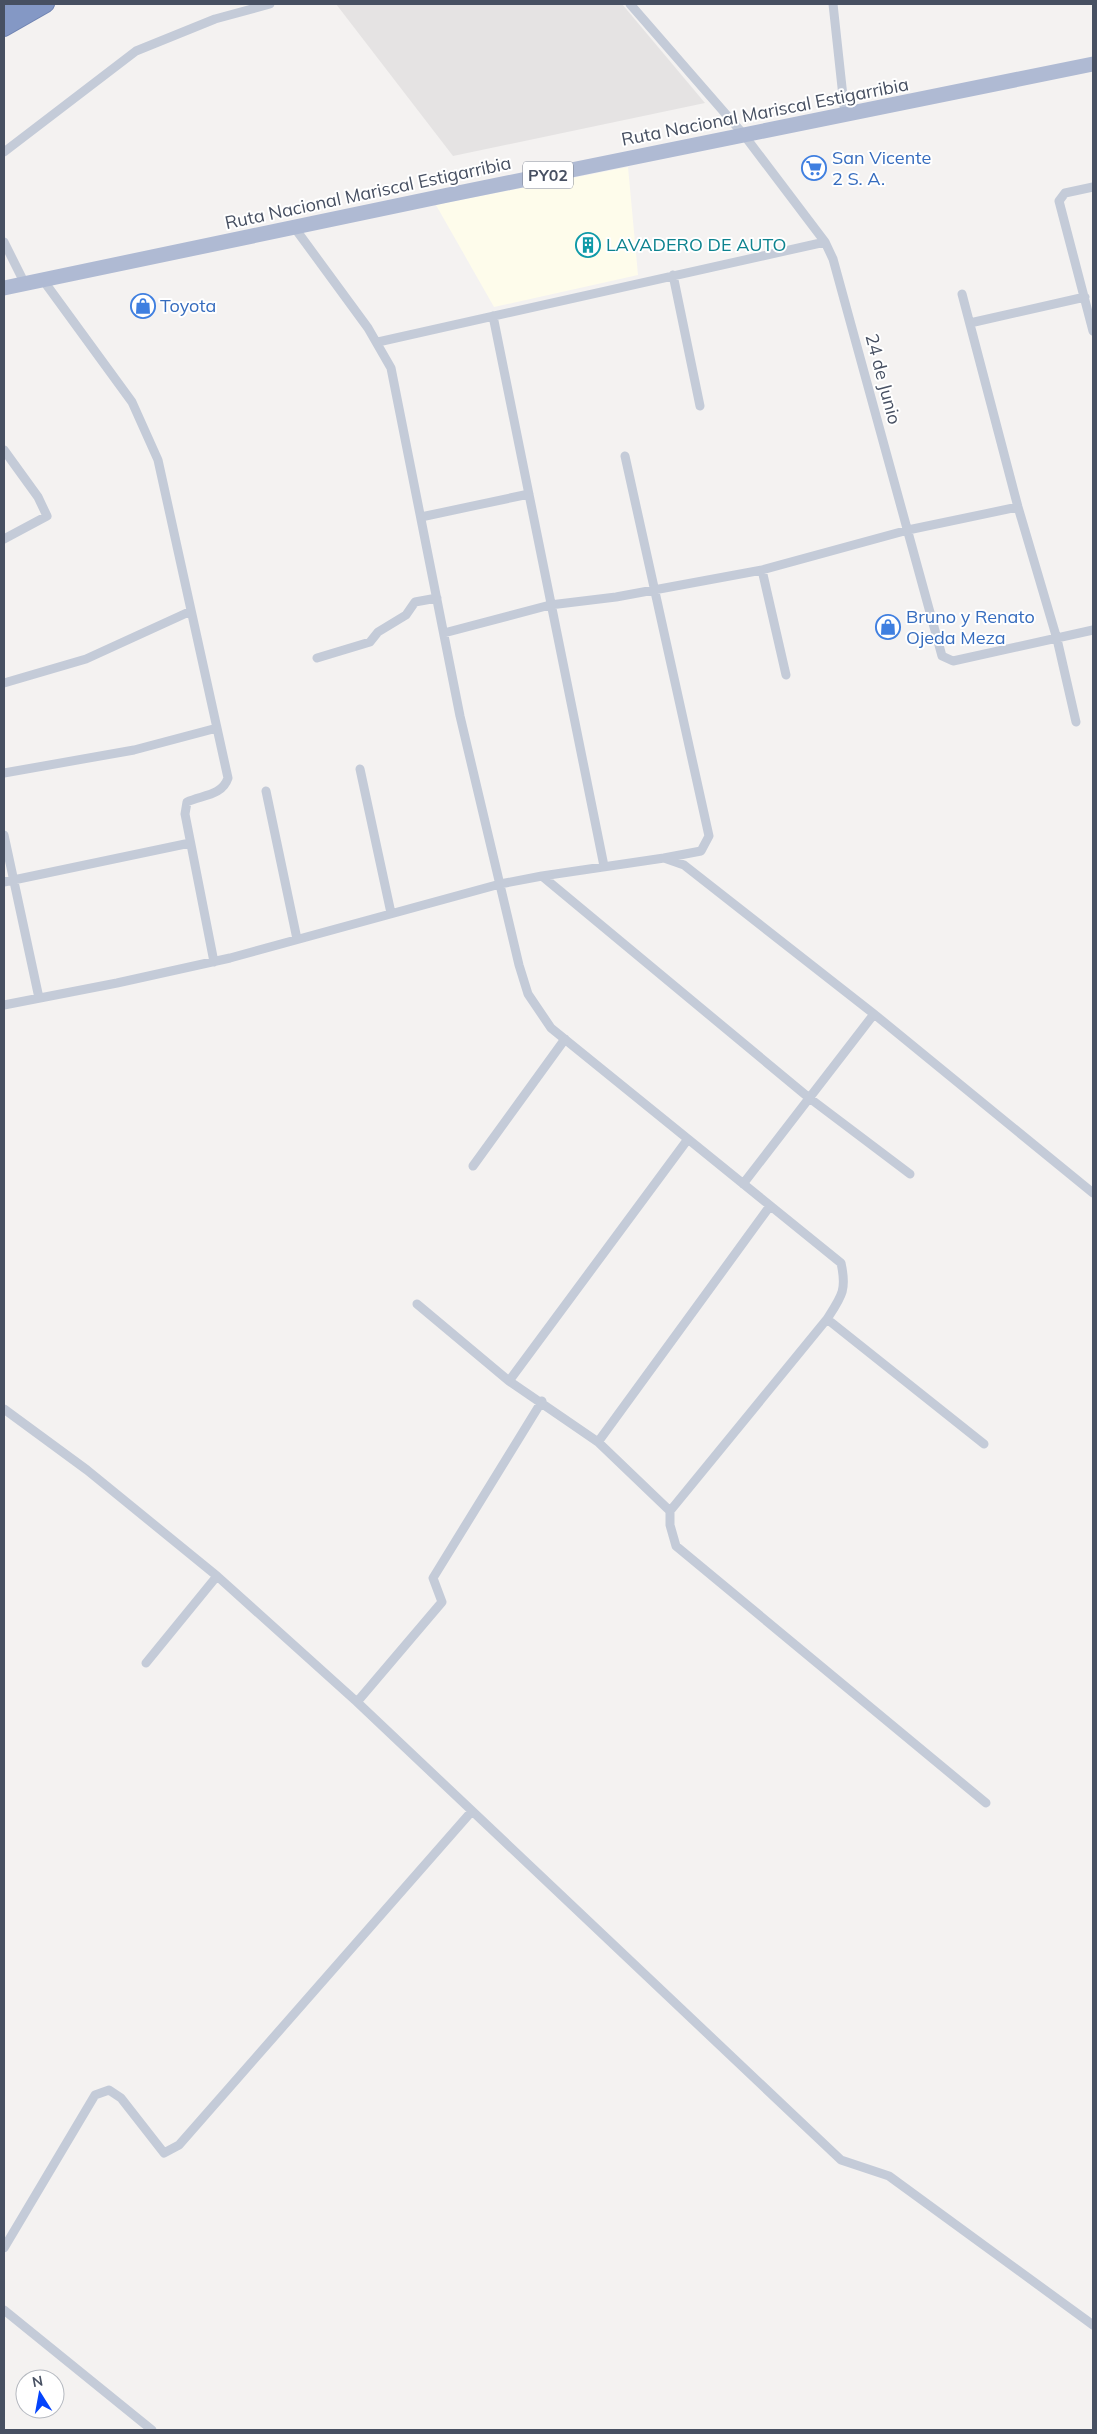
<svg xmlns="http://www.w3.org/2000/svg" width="1097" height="2434" viewBox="0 0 1097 2434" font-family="Mulish,sans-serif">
<rect width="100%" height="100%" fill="#f4f2f1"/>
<!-- commercial -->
<path fill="#fefceb" d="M628,167L638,275L494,307L436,205Z"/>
<!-- education -->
<path fill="#e5e3e3" d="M336,4H622L705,103L453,156Z"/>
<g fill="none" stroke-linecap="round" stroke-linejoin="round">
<defs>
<path id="highway" d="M4,14L21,4
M4,28L46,4"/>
</defs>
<!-- highway casing -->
<use href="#highway" stroke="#6f83b1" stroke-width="18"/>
<!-- street -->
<path stroke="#c4cbd8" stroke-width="9" d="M630,4L744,135L825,242L833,259L942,656L953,661L1093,630
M833,4L845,115
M4,152L136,51L215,19L270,4
M1093,187L1065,193L1059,201L1093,331
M294,227L368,328L391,368L460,716L519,965L528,994L551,1028L841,1263C847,1290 842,1296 827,1319L670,1511
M4,242L25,284
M673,275L700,406
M43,280L132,402L158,460L228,778C222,796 202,795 187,802L185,814L214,962
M962,294L1018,507L1057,639L1076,722
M493,316L604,866
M970,323L1085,297
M378,342L825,242
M4,450L38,497L47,516L4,539
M625,456L709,836L701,851L664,858
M421,517L529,494
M762,570L786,675
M444,633L550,605L616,597L762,570L908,530L1018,507
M317,658L370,642L378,632L406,615L415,602L437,598
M4,683L86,659L191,611
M360,769L391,913
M4,773L134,750L217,728
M266,791L297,939
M4,835L39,998
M542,876L808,1097L910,1174
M4,882L190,843
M4,1005L117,983L230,958L500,884L542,876L664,858L684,865L874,1014L1093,1193
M473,1166L565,1039
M743,1184L874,1014
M417,1304L509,1381L598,1442L670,1511V1525L676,1546L986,1803
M827,1319L984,1444
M509,1381L688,1139
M4,1409L87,1470L217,1576L357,1702L841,2160L889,2176L1093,2325
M598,1442L770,1206
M146,1663L217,1576
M357,1702L442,1602L433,1578L542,1401
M4,2248L95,2095L109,2090L121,2098L164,2153L179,2145L472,1811
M4,2310L152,2430"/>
<!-- primary -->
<path stroke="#afbad3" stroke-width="15" d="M4,288L448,195L1093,64"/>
<!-- highway -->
<use href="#highway" stroke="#8498c5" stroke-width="16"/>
</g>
<!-- icons -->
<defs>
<symbol id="supermarket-ring" viewBox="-11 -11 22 22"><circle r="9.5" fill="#fff" stroke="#3f7fe0" stroke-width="1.5"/><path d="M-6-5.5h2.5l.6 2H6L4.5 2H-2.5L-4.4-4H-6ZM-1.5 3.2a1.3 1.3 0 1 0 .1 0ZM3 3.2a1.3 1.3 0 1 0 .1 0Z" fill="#3f7fe0"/></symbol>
<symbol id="building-ring" viewBox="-11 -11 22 22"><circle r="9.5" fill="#fff" stroke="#0f9aa8" stroke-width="1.5"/><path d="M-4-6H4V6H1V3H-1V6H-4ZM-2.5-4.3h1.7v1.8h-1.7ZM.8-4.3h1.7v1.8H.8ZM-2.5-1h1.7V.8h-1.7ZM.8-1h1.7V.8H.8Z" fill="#0f9aa8"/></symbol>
<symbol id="shop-ring" viewBox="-11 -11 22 22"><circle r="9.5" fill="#fff" stroke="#3f7fe0" stroke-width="1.5"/><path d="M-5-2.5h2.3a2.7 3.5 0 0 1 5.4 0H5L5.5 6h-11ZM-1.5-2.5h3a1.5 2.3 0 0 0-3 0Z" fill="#3f7fe0"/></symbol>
</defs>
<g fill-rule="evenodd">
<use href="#supermarket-ring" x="800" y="154" width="28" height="28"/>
<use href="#building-ring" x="574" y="231" width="28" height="28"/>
<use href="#shop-ring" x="129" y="292" width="28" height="28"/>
<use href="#shop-ring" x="874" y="613" width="28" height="28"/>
</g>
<g text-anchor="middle" stroke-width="4" stroke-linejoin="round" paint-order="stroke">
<!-- shield labels -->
<rect fill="#fff" stroke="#7e8491" stroke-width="1" x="523" y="161.5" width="50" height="27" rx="4"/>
<g font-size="16" font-weight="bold" fill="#475062">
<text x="548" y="181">PY02</text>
</g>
<!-- street labels -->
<g font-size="18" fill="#475062" stroke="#fff">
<text transform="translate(765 112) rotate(-11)" y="6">Ruta Nacional Mariscal Estigarribia</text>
<text transform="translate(368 193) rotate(-12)" y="6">Ruta Nacional Mariscal Estigarribia</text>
<text transform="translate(883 379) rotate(75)" y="6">24 de Junio</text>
</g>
<!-- shop labels -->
<g font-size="18" fill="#366cbe" stroke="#fff" text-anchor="start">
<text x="832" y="164">San Vicente<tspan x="832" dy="21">2 S. A.</tspan></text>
<text x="160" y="312">Toyota</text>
<text x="906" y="623">Bruno y Renato<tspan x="906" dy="21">Ojeda Meza</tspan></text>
</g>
<!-- culture labels -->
<g font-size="18" fill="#0d838f" stroke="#fff" text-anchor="start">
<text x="606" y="251">LAVADERO DE AUTO</text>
</g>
</g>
<!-- border -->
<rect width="1097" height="2434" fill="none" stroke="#475062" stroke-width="10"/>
<!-- north arrow -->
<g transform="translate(40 2394) rotate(349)"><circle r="24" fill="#ffffff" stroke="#b5b9c0"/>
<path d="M0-4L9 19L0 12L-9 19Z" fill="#0444fc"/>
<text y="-8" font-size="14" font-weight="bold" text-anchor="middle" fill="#475062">N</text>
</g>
</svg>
